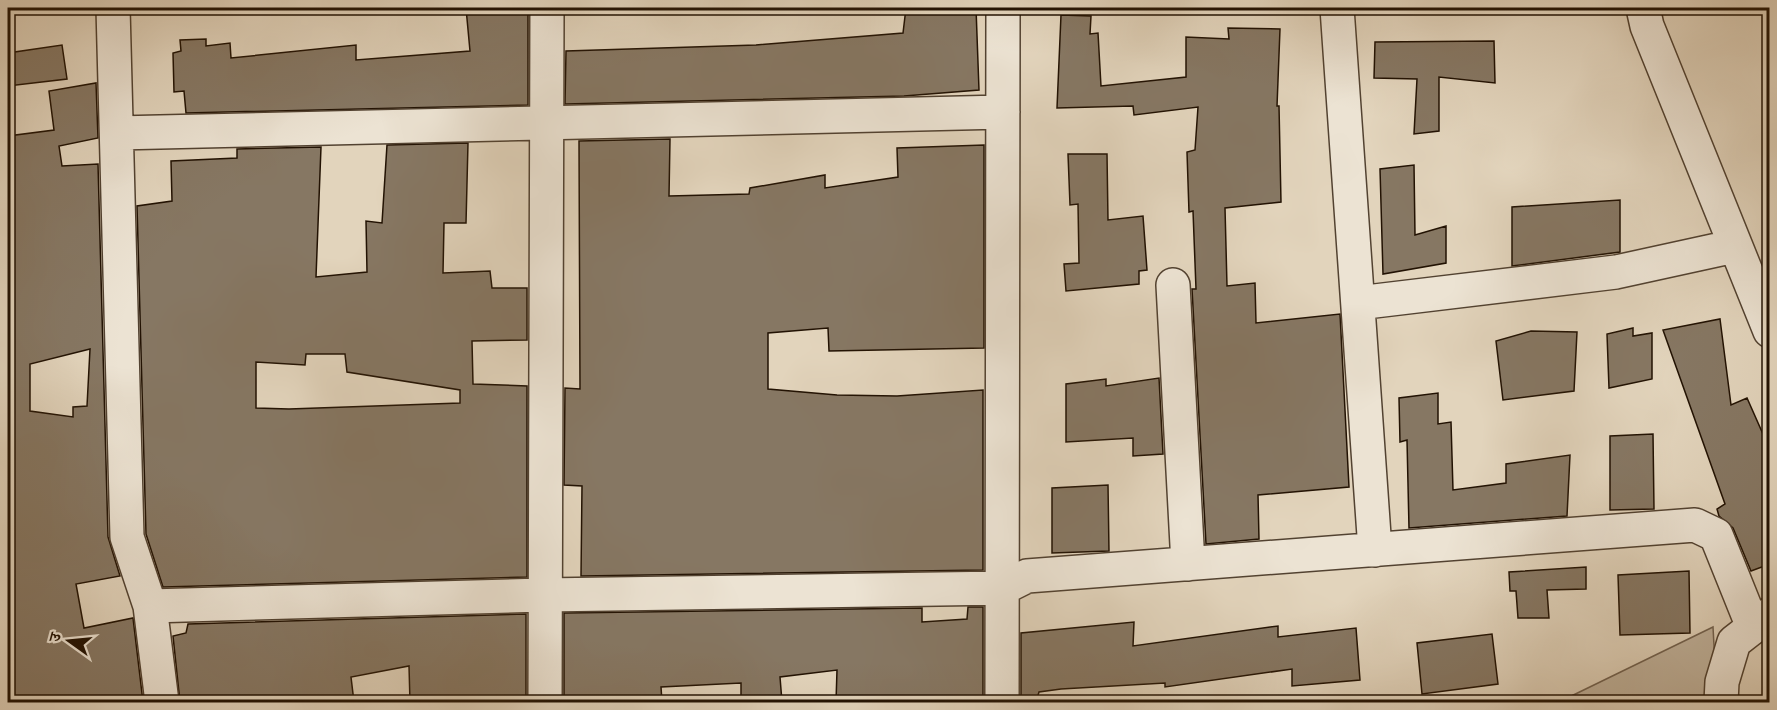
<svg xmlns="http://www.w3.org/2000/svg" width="1777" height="710" viewBox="0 0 1777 710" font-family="Alegreya,'Noto Serif Devanagari',serif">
<rect width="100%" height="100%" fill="#e2d4bc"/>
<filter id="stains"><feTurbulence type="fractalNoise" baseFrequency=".00333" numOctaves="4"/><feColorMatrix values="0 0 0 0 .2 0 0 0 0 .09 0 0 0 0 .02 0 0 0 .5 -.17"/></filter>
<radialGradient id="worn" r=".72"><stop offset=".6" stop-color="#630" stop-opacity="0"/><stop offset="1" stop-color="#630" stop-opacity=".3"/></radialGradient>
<!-- green -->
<path fill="#c1b39d" stroke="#726250" stroke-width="1.5" d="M1713,627L1717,702H1559Z"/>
<!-- building -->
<path fill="#867763" stroke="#221203" stroke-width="1.5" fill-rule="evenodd" d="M466,8H528V105L186,113L184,91L174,92L173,53L181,51L180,40L206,39V46L230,43L231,58L356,45V60L470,51Z
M906,8H976L979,90L904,96L565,104L566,51L756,45L903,33Z
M1061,15L1091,16L1090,34L1098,33L1101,86L1186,77V37L1229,39L1228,28L1280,29L1277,106H1279L1281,202L1225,208L1227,286L1255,283L1256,323L1340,314L1349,487L1258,495L1259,539L1206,544L1192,289H1196L1193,211L1189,212L1187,152L1195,150L1198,107L1134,115L1133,106L1057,108Z
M1494,41L1495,83L1439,77V131L1414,134L1417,79L1374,78L1375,42Z
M62,45L67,79L8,86V53Z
M96,83L98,138L59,146L62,166L98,164L108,537L120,576L76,584L84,628L133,618L143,702H8V136L54,130L49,91ZM90,349L87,406L73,407V417L30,411V364Z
M670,139L669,196L749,194L750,188L825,175V188L898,177L897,148L984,145V348L829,351L828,328L768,333V389L837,395L897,396L983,390V570L581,576L582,486L564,485L565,388L580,389L579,141Z
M468,143L466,223H444L443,273L490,271L492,288H527V340L472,341L473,384L527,386V577L163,587L146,534L137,206L172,201L171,161L237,158V149L321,147L316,277L367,272L366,221L382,223L387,145ZM306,354H345L347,372L460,390V403L289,409L256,408V362L305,365Z
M1068,154H1107L1108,220L1143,216L1147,270L1139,271V284L1066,291L1064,264L1079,263L1078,204L1070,205Z
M1414,165L1415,235L1446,226V263L1383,274L1380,169Z
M1620,200V252L1512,266V207Z
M1720,319L1731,405L1747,398L1770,450V564L1751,571L1733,528L1719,516L1717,509L1725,504L1663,330Z
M1633,328V336L1652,333V379L1609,388L1607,334Z
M1531,331L1577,332L1574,391L1503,400L1496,341Z
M1159,378L1163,454L1133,456V438L1066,442V384L1106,379V386Z
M1438,393V424L1451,422L1453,490L1506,483V464L1570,455L1567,516L1409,528L1407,440L1400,442L1399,398Z
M1653,434L1654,509L1610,510V436Z
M1108,485L1109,551L1052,553V488Z
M1586,567V589L1547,590L1549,618H1518L1516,591H1510L1509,572Z
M1689,571L1690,633L1620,635L1618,575Z
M968,607H983V702H836L837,670L780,677L782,702H741V683L661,687L662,702H564V613L922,608V622L967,619Z
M526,614V702H410L409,666L351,677L354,702H180L173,636L186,633L188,624Z
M1134,622L1133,646L1278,626V637L1356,628L1360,680L1292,686V669L1165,687V683L1061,689L1039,692L1036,702H1021V633Z
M1492,634L1498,684L1422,694L1417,643Z"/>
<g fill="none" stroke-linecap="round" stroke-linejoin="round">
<defs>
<path id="minor" d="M113,8L127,537L150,606L162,702
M1337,8L1375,550
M1643,8L1647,26L1770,331
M117,133L1003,112
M1173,285L1188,564
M1358,303L1616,272L1735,246
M150,606L543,595L1003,588L1027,576L1695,525L1716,535L1753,627
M545,702L547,8
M1002,702L1003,8
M1721,702L1722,682L1734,642L1770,614"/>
</defs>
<!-- minor casing -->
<use href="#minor" stroke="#524231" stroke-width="36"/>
<!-- minor -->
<use href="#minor" stroke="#ece3d3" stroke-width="33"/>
</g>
<!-- margin -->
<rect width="1777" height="710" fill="none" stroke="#e2d4bc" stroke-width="30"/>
<rect x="9" y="9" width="1759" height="692" fill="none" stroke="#221203" stroke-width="3"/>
<rect x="15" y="15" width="1747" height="680" fill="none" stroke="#221203" stroke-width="1.5"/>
<!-- north arrow -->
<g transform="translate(69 641) rotate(285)" stroke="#ece3d3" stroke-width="4.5" paint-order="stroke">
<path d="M0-4.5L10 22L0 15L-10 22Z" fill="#221203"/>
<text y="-9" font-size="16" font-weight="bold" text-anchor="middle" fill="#221203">उ</text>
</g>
<rect width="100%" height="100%" filter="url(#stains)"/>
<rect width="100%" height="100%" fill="url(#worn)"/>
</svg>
